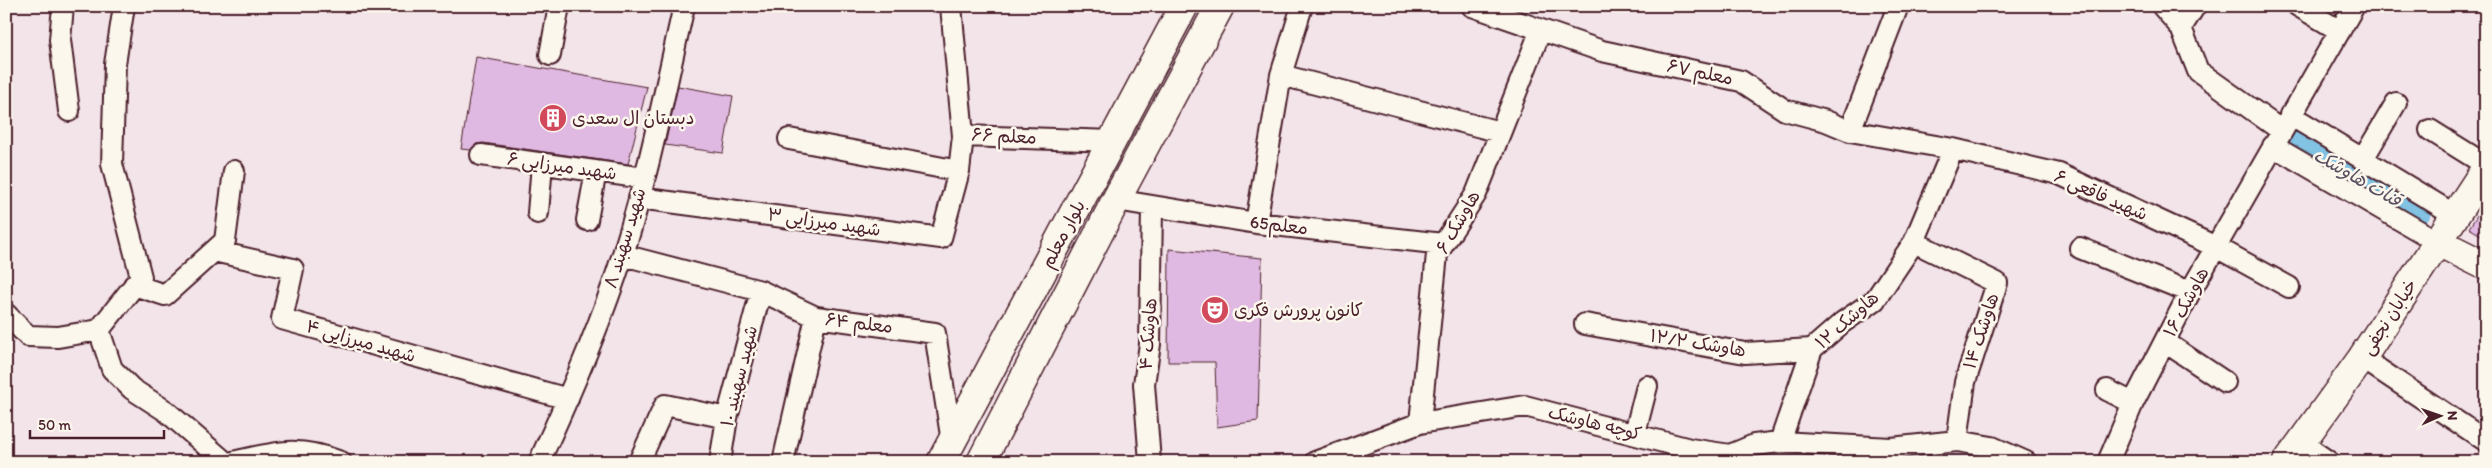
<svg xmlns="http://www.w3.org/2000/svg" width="2492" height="468" viewBox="0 0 2492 468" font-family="Itim,'Playpen Sans Arabic',sans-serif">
<rect width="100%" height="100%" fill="#f3e4e9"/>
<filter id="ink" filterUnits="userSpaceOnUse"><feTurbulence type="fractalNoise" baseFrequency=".02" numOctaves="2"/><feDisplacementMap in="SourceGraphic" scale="10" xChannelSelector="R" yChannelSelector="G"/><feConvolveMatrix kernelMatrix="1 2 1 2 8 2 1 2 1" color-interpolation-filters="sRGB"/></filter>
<g filter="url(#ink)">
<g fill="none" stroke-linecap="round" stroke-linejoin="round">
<!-- canal -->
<path stroke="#82c2e3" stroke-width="19" d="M2295,140L2421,214"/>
</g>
<!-- building -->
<path fill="#e0b9e2" stroke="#4a1f2b" d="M476,57L647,87L628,164L483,143L476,144L471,150L461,149Z
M678,86L733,96L723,153L665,145Z
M2486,201V238L2469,228Z
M1169,249L1262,258L1258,421L1217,427L1215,362H1168Z"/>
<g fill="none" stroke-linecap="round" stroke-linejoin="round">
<defs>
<path id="street" d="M63,6L60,40L69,111
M951,6L963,136L1113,141
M1472,6L1602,51L1741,81L1785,110L1826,121L1850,131L1953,149L2059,174L2216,247L2289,287
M2162,6L2181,28L2198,71L2282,131
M2298,6L2340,31
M2181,28L2195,6
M550,55L559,6
M1281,75L1500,132
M2290,115L2455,215
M2430,130L2486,165
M1850,131L1898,6
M789,139L959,171L963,136
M2273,146L2438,242
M481,155L644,178
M2363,159L2396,103
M639,198L941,238L959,171
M1116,200L1256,223L1443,244
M538,213L542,164
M587,220L596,171
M1256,223L1281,75L1302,6
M1914,242L1997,283L1965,382L1957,441
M2080,248L2190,292
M214,251L293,269L282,319L568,399
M623,255L761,291L816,317L935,333L952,442
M134,285L165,295L225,241L234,171
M6,314L28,336L58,337L99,330L112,369L132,389L166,411L225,462
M1585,324L1745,353L1812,349
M99,330L141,277L112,164L115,64L124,6
M2165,342L2225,382
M2362,358L2486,441
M2107,390L2133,403
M1420,423L1437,254L1476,194L1540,32
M1635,433L1647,386
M1780,442L1812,349L1843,322L1875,300L1914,242L1953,149
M2300,442L2329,462
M233,462C278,452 296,445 341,462
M539,462C570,395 601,324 623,254C649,173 665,89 684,6
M639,462L665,405L727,418
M720,462L727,418L761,291
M783,462L816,317
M1150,462L1144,384L1150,344L1152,207
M1315,462L1420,423L1525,406L1690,449L1730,455L1754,445L1780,442L1891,448L1957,441L1992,447L2026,462
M2108,462L2133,403L2190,292L2354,6"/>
<path id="secondary" d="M2438,242L2486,266
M2287,462L2362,358L2486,168"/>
<path id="primary" d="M941,462L1184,6
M981,462L1116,200L1220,6"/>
</defs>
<!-- street casing -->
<use href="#street" stroke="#4a1f2b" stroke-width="24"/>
<!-- secondary casing -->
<use href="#secondary" stroke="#4a1f2b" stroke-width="31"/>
<!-- primary casing -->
<use href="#primary" stroke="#4a1f2b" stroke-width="31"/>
<!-- street -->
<use href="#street" stroke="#fbf7ec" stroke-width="20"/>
<!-- secondary -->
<use href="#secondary" stroke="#fbf7ec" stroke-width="28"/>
<!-- primary -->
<use href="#primary" stroke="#fbf7ec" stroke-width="28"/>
</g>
</g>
<!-- icons -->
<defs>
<symbol id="building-disc" viewBox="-11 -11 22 22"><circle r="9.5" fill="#d1495b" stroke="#fbf7ec"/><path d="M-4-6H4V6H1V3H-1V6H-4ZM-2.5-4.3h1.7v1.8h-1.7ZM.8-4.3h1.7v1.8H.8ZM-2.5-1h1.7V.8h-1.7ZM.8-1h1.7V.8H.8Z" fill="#fff"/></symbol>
<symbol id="theatre-disc" viewBox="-11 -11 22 22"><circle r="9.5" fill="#d1495b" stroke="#fbf7ec"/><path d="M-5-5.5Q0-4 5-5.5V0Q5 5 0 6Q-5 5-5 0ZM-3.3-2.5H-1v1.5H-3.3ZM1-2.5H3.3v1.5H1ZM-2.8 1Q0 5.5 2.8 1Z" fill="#fff"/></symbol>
</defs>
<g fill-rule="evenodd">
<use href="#building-disc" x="537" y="102" width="32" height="32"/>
<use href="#theatre-disc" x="1199" y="294" width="32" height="32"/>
</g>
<g text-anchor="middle" stroke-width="5" stroke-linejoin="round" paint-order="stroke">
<!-- street labels -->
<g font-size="18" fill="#4a1f2b" stroke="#fbf7ec">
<text transform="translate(1700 72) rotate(12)" y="6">معلم ۶۷</text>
<text transform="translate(1004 136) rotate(3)" y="6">معلم ۶۶</text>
<text transform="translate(562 166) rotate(8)" y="6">شهید میرزایی ۶</text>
<text transform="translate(2101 195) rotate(24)" y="6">شهید فاقعی ۶</text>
<text transform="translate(824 222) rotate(8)" y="6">شهید میرزایی ۳</text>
<text transform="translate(1458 222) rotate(-60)" y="6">هاوشک ۶</text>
<text transform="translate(1279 225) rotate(7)" y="6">معلم65</text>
<text transform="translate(1063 234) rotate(-62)" y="6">بلوار معلم</text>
<text transform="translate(625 238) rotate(-73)" y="6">شهید سهبند ۸</text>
<text transform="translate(2186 302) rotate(-62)" y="6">هاوشک ۱۶</text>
<text transform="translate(2389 317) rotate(-57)" y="6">خیابان نجفی</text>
<text transform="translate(1847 320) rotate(-41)" y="6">هاوشک ۱۲</text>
<text transform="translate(859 323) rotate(7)" y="6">معلم ۶۴</text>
<text transform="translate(1981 331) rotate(-72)" y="6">هاوشک ۱۴</text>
<text transform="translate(1148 334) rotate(-86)" y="6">هاوشک ۴</text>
<text transform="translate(361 341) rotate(16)" y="6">شهید میرزایی ۴</text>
<text transform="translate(1698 343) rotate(9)" y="6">هاوشک ۱۲/۲</text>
<text transform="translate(739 376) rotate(-76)" y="6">شهید سهبند ۱۰</text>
<text transform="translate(1595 423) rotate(14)" y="6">کوچه هاوشک</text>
</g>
<!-- poi labels -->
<g font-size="18" fill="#4a1f2b" stroke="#fbf7ec" text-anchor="start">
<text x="572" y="124">دبستان ال سعدی</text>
<text x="1234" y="316">کانون پرورش فکری</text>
</g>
<!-- water labels -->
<g font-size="19" font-style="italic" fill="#5b5062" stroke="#fbf7ec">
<text transform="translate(2358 177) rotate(30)" y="7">قنات هاوشک</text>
</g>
</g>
<!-- margin -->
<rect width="2492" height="468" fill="none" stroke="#fbf7ec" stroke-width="25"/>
<rect x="12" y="12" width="2467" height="443" fill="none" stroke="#4a1f2b" stroke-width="2" filter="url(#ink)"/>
<!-- north arrow -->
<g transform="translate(2440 416) rotate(88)" stroke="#fbf7ec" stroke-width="4" paint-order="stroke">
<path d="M0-4L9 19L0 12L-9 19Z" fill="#4a1f2b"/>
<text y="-8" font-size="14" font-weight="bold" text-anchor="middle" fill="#4a1f2b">N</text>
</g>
<!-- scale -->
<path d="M30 430v8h134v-8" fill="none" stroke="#4a1f2b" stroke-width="2.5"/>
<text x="38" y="430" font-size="15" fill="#4a1f2b" stroke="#fbf7ec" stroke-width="4" paint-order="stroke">50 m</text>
</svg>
